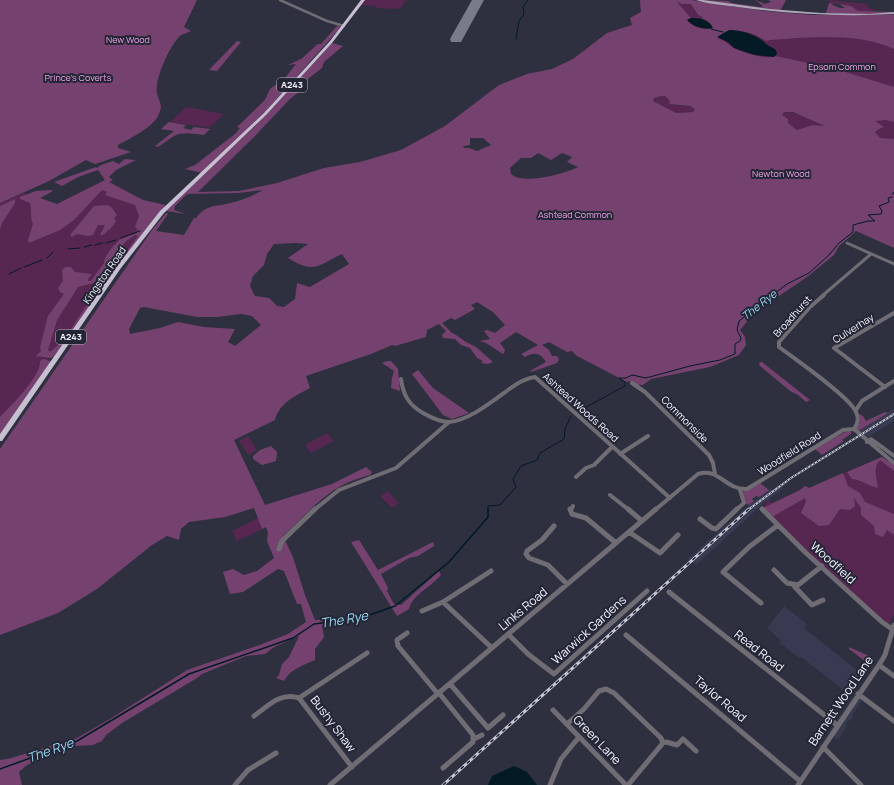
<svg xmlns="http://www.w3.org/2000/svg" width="894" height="785" viewBox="0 0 894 785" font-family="Manrope,sans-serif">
<rect width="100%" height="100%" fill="#2e3040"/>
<!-- built -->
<path fill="#373a50" d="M894,409V421L867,438L858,431Z
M780,485L784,488L764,503L696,565L688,559L749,505L771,488L773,490Z
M784,606L807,624L804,628L863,675L851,696L801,657L799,658L780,643L781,641L767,628Z
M858,689L863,693L865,696L852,715L854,717L849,721L845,723L847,725L838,740L829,733Z"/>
<!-- green -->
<path fill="#572752" d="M364,0H406L400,9L375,8L376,6L361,5Z
M640,0H691L764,11L811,15L833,16L894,14V154L612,31L632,25L630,18L641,12Z
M830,0L867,4L869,9H873L874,12L858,11L851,6L829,3Z
M661,96H665L670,101L669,104C677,107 687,104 695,109L693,112L676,113L652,100L654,98Z
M186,107L224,114L210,127H207L170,122Z
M784,112C795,112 818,118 825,126L813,125L797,130L788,123L782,115Z
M106,180L143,200L165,205V206L147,227L51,358L48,359L49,360L0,434V203L24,193L57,204Z
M327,433L334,441L311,453L305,445Z
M248,436L257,450L248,455L239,441Z
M882,457L894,465V614L889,624L877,615L803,547L763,507L766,504L764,502L768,500L772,503L800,490L805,486L809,488Z
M388,491L399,503L392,508L380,496Z
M258,518L262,529L237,541L232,531Z"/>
<!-- forest -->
<path fill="#75426f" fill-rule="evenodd" d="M0,0H197L184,27L191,31C188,32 183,34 180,36C170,45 154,80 157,93C159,103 164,104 158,116C152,128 129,139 118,145V148L131,152L95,164L86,160L49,181L0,203Z
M640,0H691L764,11L811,15H894V49C857,32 810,37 770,40L766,41C753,32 729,24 718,38C726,41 728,45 734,48C742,53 767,60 775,56L836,69L894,87V122L886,120L875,121L884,127L879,129L875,132L880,138L894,139V248L856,231L839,246L834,255L807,277L754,313L740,330L745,337L746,345L739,355L710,367L651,379L643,385H637L629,381L627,382L577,356L572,351L567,352L549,342L542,345L549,350L552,356H557L559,359L557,363L531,372L530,371L546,362C540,352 533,352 525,357L521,354L538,345L516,332L500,343L505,350L503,354L486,343L480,341L490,339L484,331L487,330L495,333L505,325L493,312L477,302L471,305L475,309L455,320L451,318L442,323L452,333L456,335L466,342L476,347L493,362L488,364L481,363L483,361L477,358L470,348L461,345L455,339L443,338L442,335L446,331L439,324L427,330L426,337L395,346L392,345L371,354L306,376L310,388C295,396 279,403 275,420L234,440L265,505L332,484L366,467L372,472L370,475C363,477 356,479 349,482C324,493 303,517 283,536L293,557L305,595L315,620L347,619L348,621L322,625L324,637L315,649V660C304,665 290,669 284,681L276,678L279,675L282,664L289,657L299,636L274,647L265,654L246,656L202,674L197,678L122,723L106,735L102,741L93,745L76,746L27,765L19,772L22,785H0V760L8,759L77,738L110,719L187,670L257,646L288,634L306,622L301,604H297L284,571L278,569L243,592L230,594L223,572L233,569L244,575L257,571L274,558L267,541L268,533L266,527L262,529L254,508L225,517L189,522L181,529L179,540L167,536L152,545L97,589L58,613L0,635V449L152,230L166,213L168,214L156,231L184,235L194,218H196C207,204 215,207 230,203C241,201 254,195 263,190L238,193L187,194L175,206L174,210L186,214L166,211L184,192L255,126L332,43L343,46L324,62L322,68L309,78L300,91L290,99L255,136L198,192L239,191L277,183L324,168L360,162L401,150L445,126L499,85L527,74L552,69L573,59L607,33L632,25L630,18L641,12ZM676,1L682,4H691L698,15L703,17L702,19L706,20L710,29C701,29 693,27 687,20L691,18ZM661,96H665L670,101L669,104L690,106L695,109L693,112L676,113L653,101L654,98ZM784,112H793L825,126L813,125L797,130L788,123V119L782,115ZM470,138H483L491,145L477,151L469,148H464L463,146L470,145ZM538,153L551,160L562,153L572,157L567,162L578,167C564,174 535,181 520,178C517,178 514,176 511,174L510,168L521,158H531ZM296,243L308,244L288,258C314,274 317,266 342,254L349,264L310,287L297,283L295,299L284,307L277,306L269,298L255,296L250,286L253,276L264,265L267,254L274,244ZM144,307L197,317H217L241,314L252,316L261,325L235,346L228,342L235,329L204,327L178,322L160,328L130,334L129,329L140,308Z
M698,0L728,1L732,3L760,7L763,6L755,0L765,4L771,2L768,0H786L780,11L826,13L829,3L833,4L832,5L840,8H845L839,4L851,6L858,11L894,12C879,15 863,14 848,14C798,15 748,7 698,0Z
M337,26L341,27L265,112L202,173L185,169L195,165L235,134L240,128L237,127L265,100L270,89L285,78L296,64L288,65L301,59L318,44H321Z
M237,41L241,42L217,71L209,70Z
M169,122L186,125L183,128L191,130L194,127L210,129L204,135C195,134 182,131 174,136C169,139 164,143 158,147L155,146L174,131L161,129Z
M125,159L136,160L116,170L109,177L113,180L109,182L143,200L165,205V206L130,250L54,356L51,358L36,356L41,351L40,347L48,316L64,294L60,292L58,288L63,281L62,270L65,267H71L75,272L92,274L88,279V281H91L104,263C104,256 115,243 121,239C126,237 131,235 136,233L138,230L135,227L139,216L135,205L105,195L107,192L102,190L74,220L60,230L29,243L28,240L33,224C30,217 32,211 30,203L20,199V197L36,191L51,190L53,191L40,198L57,204L105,180L98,170L78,177L62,186L54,182L96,167L97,168L101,165L113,161L119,164ZM135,235L138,236L84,309L64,340L50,352L48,350L57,320L78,287L93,283L99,278L126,241Z
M15,199V203L2,223L0,229V206Z
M108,205L112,208L117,215L114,218L116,221L111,228L103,235H100L105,225H98L93,235L88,236L77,234L72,237L70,235L94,206Z
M43,359L47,360L51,362L0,434V417C10,407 42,375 40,361Z
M387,361H391L398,369L400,391L391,388L392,378L394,371L382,363Z
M760,362H762L810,400L806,402L798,395L790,391L759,365Z
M418,370L433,388L469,413L452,419L443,415L412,374Z
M885,412L888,413L858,431L856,429L860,423L859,414L863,416L866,421Z
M849,431L852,433L842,440L844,441L822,455L815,449L843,433Z
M271,446L277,452L276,461L262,465L253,459V456L260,450Z
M882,457L894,465V471L880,460C872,467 877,479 878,488C868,486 862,480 852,479L847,472Z
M843,473L848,486L860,493L865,502L894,514V535L887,530L883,537L875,534L874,526L861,515V508L854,498L855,506L850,510L840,509L829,525L819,526L801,513L806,502L805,498L772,517L763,508L800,490L805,486L809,488Z
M760,483L769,490L759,497L756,496L752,499L754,501L749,505L745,503L742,492Z
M359,540L378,570L433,542L434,546L418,556L409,558L381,574L388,588L387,591L394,604L401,605L439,571L441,575C432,586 412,595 409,609L397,616L351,542Z
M849,647L874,658L870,665L849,649Z"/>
<!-- water -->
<path fill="#011a24" d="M691,18C700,18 709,19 713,28C703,30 694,27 687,20Z
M729,30C741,30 758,35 766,44C771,48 776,47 777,54L774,57L755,55L734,48L728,42L717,37Z
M514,766L527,772L537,785H488L492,776Z"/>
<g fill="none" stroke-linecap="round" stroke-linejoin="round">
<!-- stream-far1 -->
<path stroke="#011a24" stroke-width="1" d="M711,29L723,32
M516,39L519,21L524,14L523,7L528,0
M892,194L894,192
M121,238L140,231
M106,243L116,240
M95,245L103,243
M84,247L92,245
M68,249L80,248
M47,258L53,252
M24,267L42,260
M9,274L21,268
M579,411L625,386V382L619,378H626L632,375L646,378L690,366L720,360L735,354V344L740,341L741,338L737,330L739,321L787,284L809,273L829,255L839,243L853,232V225L868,221H875L868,215L881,214L882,211L879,206L889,202L888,198L892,197
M488,510V506L500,505L516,487L513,479L521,466L537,460L540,453L564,439L565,429L571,416"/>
<!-- stream -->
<path stroke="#011a24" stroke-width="1.5" d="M0,769L77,741L189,674L293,638L314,624L361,618L395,606L449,562L488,517V509"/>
<!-- runway -->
<path fill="#797b89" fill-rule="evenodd" d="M472,0H484L461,42H451L450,39Z"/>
<!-- minor-far3 -->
<path stroke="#706c74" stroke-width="2.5" d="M280,0L327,21L344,26"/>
<!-- minor-far2 -->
<path stroke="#706c74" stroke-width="3" d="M847,243L894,264
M822,296L871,254"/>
<!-- minor-far1 -->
<path stroke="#706c74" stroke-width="4" d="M824,295L810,307L779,342V347C795,359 850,397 856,412C859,418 858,424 854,429
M401,379C403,395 409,405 423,413C430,417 441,422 449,422C468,421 493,401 508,390C516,384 525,378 535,377L670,498
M632,383L645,392L709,455L713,463L715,474
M885,387L834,348L894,313
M856,410L862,401L894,381
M854,429L894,463
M867,442L871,439L894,456
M620,454L648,436
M576,477L586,468L594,465L612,447
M610,495L629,510
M762,509L763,510
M314,510L339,490L396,468L449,422
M571,510L573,506
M655,510L698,474C719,467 725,490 747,489L843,430L854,429
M736,510L744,503L740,490"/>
<!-- minor -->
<path stroke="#706c74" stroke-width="5" d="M570,509L572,514L586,518L616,543
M628,509L642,521
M762,509L806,553L882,622L892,629
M700,519L712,528L716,529L737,509
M554,526L542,540L527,551L526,554L529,558L548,565L567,584
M629,532L660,553L678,535
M279,549L282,541L315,509
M774,570L787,583L798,585L822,566
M794,586L812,605L823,600
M669,592L837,725
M443,602L492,648
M761,603L723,572L749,547L778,525
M422,611L443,602L491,571
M407,633L397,640L398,646L438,694
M508,634L528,654L554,674L647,591
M626,635L800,781
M879,665L894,676
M450,684L488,728L503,715
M439,693L473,735V742L443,768
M858,694L894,721
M299,698L367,653
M553,710L626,785
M254,716C268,706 280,692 299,698L352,767
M567,724L584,709L599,691L606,689L614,693L661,738L663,743
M474,739L482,735
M823,747L861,785
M235,785L248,770L276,753
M330,785L656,509
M550,785L561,759L579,737
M628,785L663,743L666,742L677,745L683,739L696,751
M798,785L879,665L885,655L894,625"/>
<!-- major -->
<path fill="#aea7b7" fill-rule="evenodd" d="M696,0H703L770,9L820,13L869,14L894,12V14C842,17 790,14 738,7C726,5 706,4 696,0Z"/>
<!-- highway -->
<path fill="#c6bed1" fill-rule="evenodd" d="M361,0H365L332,43L266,115L164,213L121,268L2,441H0V434L117,266L160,211L264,113L330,41Z"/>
<defs>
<path id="rail-far1" d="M748,510L791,478L894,414"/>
<path id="rail" d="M443,785L749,509"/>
</defs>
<!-- rail-far1 casing -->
<use href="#rail-far1" stroke="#c4c6d2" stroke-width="2"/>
<!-- rail casing -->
<use href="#rail" stroke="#c4c6d2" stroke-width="3"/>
<!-- rail-far1 -->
<use href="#rail-far1" stroke="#242635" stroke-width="1" stroke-dasharray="2" stroke-linecap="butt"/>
<!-- rail -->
<use href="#rail" stroke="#242635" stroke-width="1.5" stroke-dasharray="4" stroke-linecap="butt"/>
</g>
<g text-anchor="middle" stroke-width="4" stroke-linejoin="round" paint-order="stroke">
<!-- far-park labels -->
<g font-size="9" fill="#f0a3e6" stroke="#242635">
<text x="128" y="43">New Wood</text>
<text x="842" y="70">Epsom Common</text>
<text x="78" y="81">Prince's Coverts</text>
<text x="781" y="177">Newton Wood</text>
<text x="575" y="218">Ashtead Common</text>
</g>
<!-- shield labels -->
<g fill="#242635" stroke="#b4b6c2" stroke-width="1">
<rect x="277" y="78" width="30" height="14" rx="3"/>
<rect x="56" y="330" width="30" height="14" rx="3"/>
</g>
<g font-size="9" font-weight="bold" fill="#f2f4ff">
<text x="292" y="88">A243</text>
<text x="71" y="340">A243</text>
</g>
<!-- street labels -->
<g font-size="10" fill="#f2f4ff" stroke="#242635">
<text transform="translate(104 275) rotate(-55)" y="4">Kingston Road</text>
<text transform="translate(792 316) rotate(-48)" y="4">Broadhurst</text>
<text transform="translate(853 328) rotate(-32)" y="4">Culverhay</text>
<text transform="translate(581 407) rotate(42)" y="4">Ashtead Woods Road</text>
<text transform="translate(685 419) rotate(45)" y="4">Commonside</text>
<text transform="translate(789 453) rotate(-32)" y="4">Woodfield Road</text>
</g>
<!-- water labels -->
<g font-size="11" font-style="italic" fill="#98d8f3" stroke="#242635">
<text transform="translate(759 305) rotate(-38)" y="4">The Rye</text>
</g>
<!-- near-street labels -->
<g font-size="12" fill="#f2f4ff" stroke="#242635">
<text transform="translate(833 563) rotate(42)" y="4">Woodfield</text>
<text transform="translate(523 609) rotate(-40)" y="4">Links Road</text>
<text transform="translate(589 630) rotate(-42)" y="4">Warwick Gardens</text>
<text transform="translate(759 651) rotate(38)" y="4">Read Road</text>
<text transform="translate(720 699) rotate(40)" y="4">Taylor Road</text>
<text transform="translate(841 701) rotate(-56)" y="4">Barnett Wood Lane</text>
<text transform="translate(333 724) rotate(53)" y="4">Bushy Shaw</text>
<text transform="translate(597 740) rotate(46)" y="4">Green Lane</text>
</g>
<!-- near-water labels -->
<g font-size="13" font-style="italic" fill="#98d8f3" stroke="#242635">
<text transform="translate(344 619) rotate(-10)" y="5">The Rye</text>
<text transform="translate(50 750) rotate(-20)" y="5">The Rye</text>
</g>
</g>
</svg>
